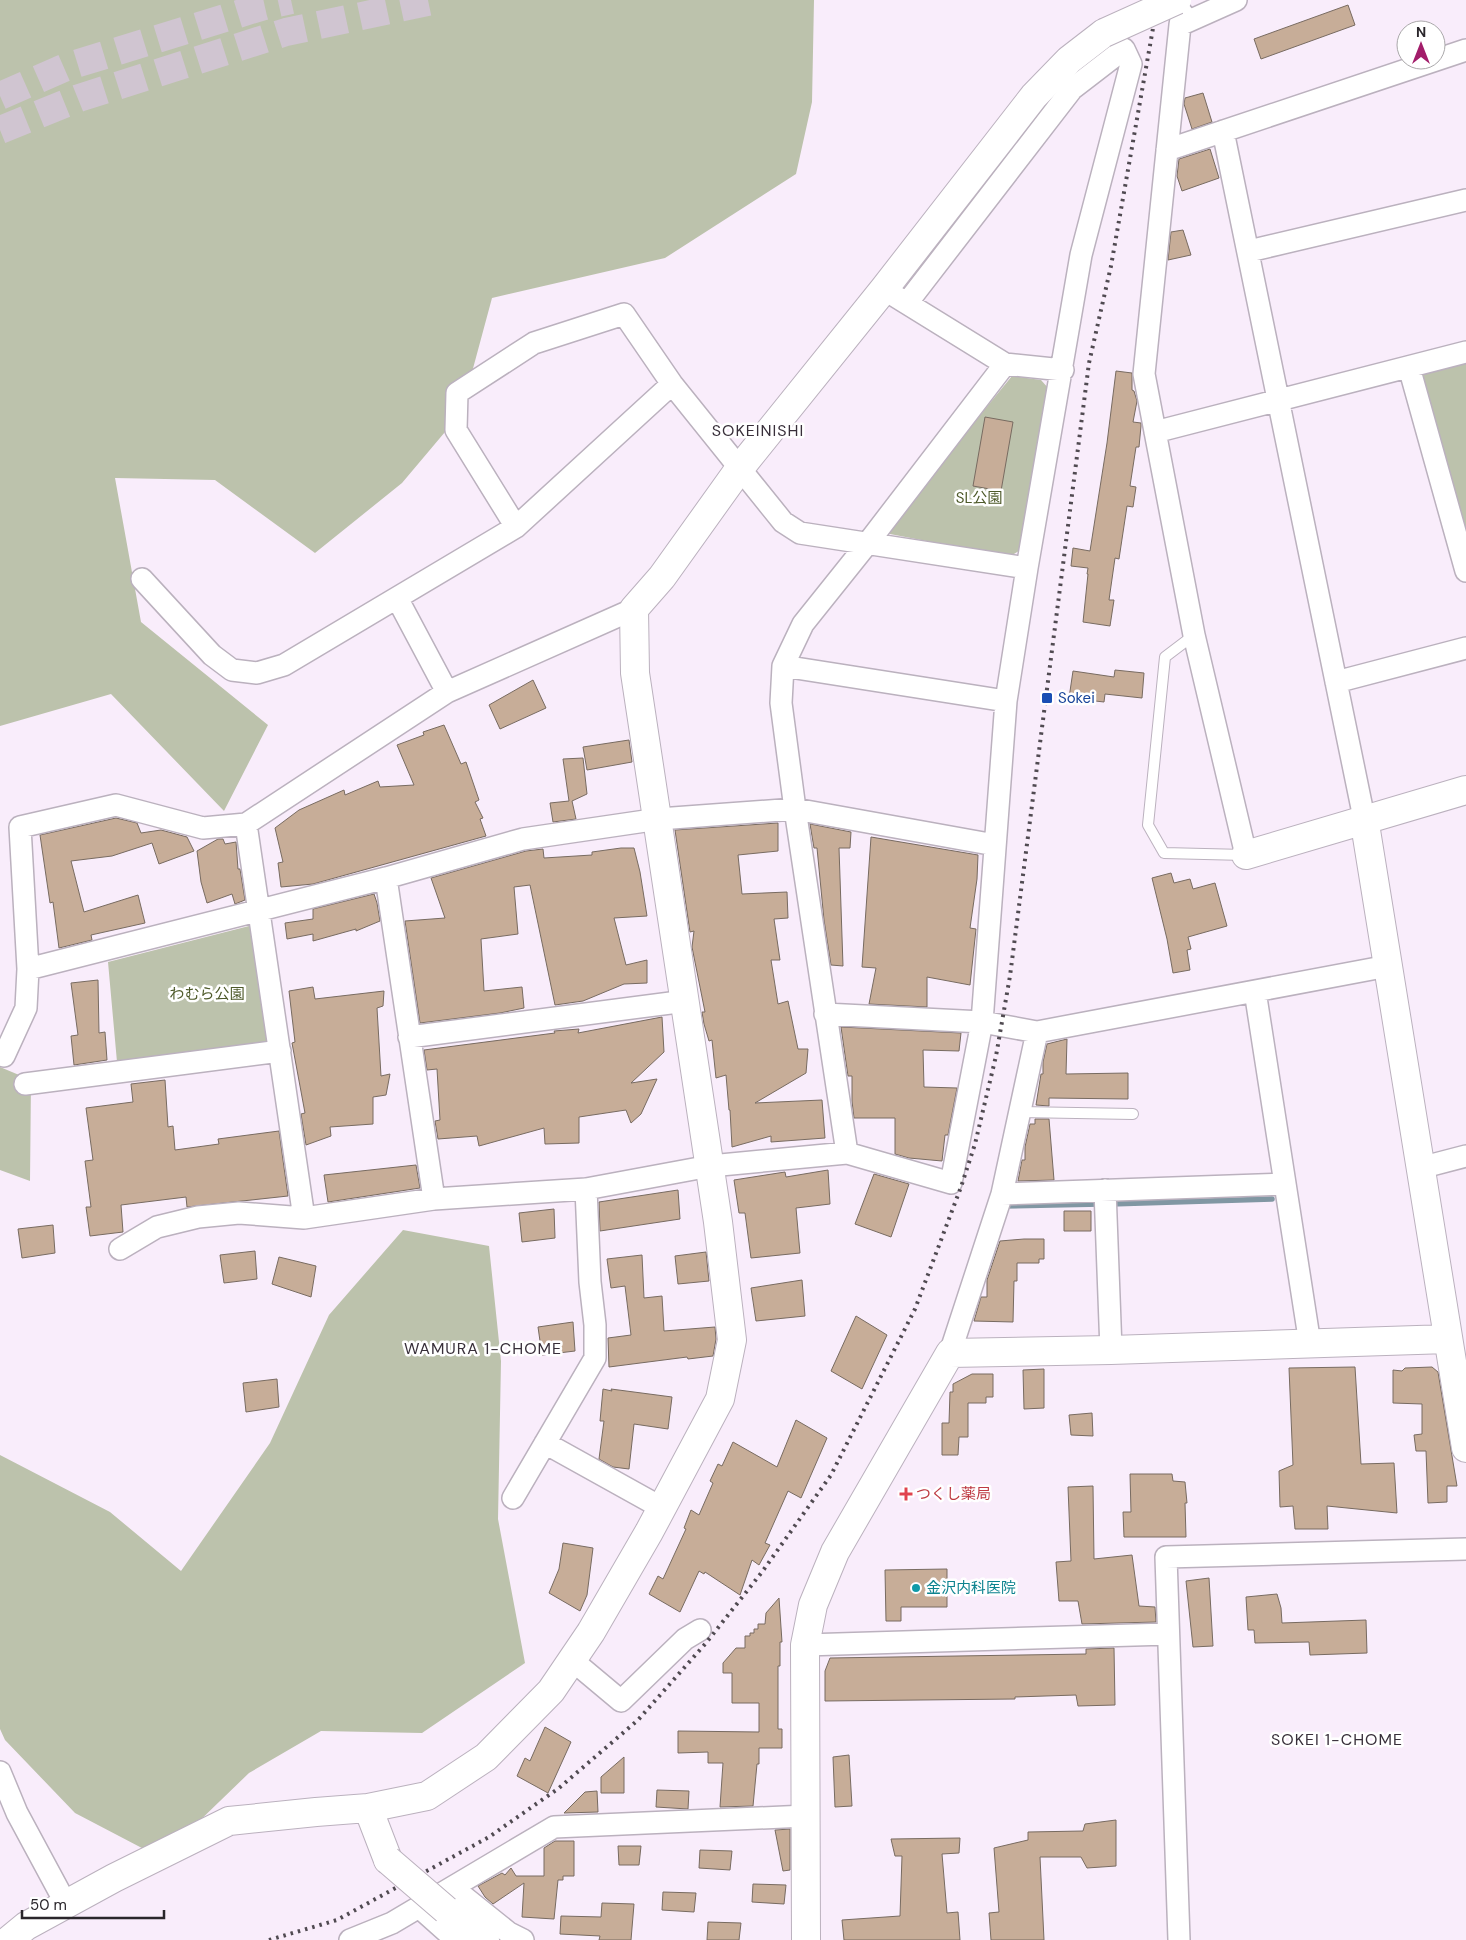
<svg xmlns="http://www.w3.org/2000/svg" width="1466" height="1940" viewBox="0 0 1466 1940" font-family="'DM Sans','Noto Sans JP',sans-serif">
<rect width="100%" height="100%" fill="#f9edfb"/>
<!-- green -->
<path fill="#bcc2ac" d="M0,0H814L812,102L796,174L665,258L492,298L461,413L402,483L315,553L215,480L115,478L141,622L268,725L224,811L111,694L0,726Z
M1466,359V541L1419,371Z
M1012,376L1041,380L1049,389L1022,549L1009,557L890,534V525Z
M253,925L270,1041L117,1062L108,962Z
M0,1067L31,1080L30,1181L0,1170Z
M403,1230L489,1246L501,1361L498,1519L525,1663L422,1733L321,1731L249,1773L161,1858L75,1813L5,1740L0,1729V1455L110,1512L181,1571L270,1443L329,1315Z"/>
<g fill="none" stroke-linecap="round" stroke-linejoin="round">
<!-- stream -->
<path stroke="#8197a3" stroke-width="5.5" d="M1110,1204L1272,1199
M1003,1206L1101,1204"/>
</g>
<!-- building -->
<path fill="#c7ad98" stroke="#786b61" d="M1348,5L1355,25L1261,59L1254,39Z
M1203,93L1212,122L1192,129L1184,104L1185,98Z
M1210,149L1219,178L1182,191L1177,176L1179,159Z
M1183,230L1191,255L1168,260L1171,232Z
M1116,371L1132,373V390L1134,391L1137,401L1133,422L1141,423V426L1139,447H1136L1130,486L1136,487L1133,507L1127,506L1119,559L1115,558L1109,600H1114L1110,626L1083,622L1088,574H1087L1088,568L1071,566L1073,548L1090,551L1107,443Z
M985,417L1013,422L1001,491L973,486Z
M1115,670L1144,673L1142,698L1105,694L1104,702L1069,698L1073,671L1114,677Z
M533,680L546,708L500,729L489,705Z
M444,725L461,764L466,762L479,800L475,802L483,818L480,819L486,836L313,884L281,887L278,863L283,862L275,828L299,810L344,790L345,795L378,781L380,787L414,785L397,745L424,735L423,732Z
M629,740L632,762L587,770L583,747Z
M583,758L587,794L572,801L576,819L553,822L550,803L569,801L563,759Z
M116,818L137,823L141,833L161,830L187,837L194,851L159,864L152,843L112,856L71,861L84,912L138,895L145,923L91,935L92,940L59,948L53,902L50,903L40,835Z
M778,823V851L738,855L742,894L787,892L788,918L774,919L780,960H771L778,1004L788,1001L798,1049H808L806,1073L755,1103L822,1100L825,1138L771,1142V1136L732,1147L730,1110H729L726,1075L716,1078L712,1040L709,1041L704,1024L702,1012H705L692,947L694,931L690,932L675,830Z
M810,824L851,832L850,848H839L843,966L831,965L824,920L817,848H814Z
M871,837L978,855L977,879L970,928L976,929L970,985L927,977V1007L869,1004L876,968L862,967Z
M218,839H223L225,844L236,842L238,869H240L245,900L235,904L232,894L207,903L201,882L197,851Z
M621,848H634L640,872L647,916L614,918L626,965L647,960V983L624,984L583,1001L555,1005L530,885L514,887L518,934L481,939L484,991L522,987L524,1008L500,1013L420,1023L405,921L445,918L431,878L526,851L543,849L544,858L592,855V852Z
M1171,873L1174,883L1190,879L1193,889L1215,883L1227,926L1188,937L1191,949L1187,950L1190,970L1173,973L1167,939L1152,878Z
M374,894L377,903L380,921L356,931V929L313,941V934L287,939L285,923L313,919V909Z
M98,980L99,1033L105,1032L107,1060L74,1065L71,1036L78,1035L71,983Z
M313,987L315,999L384,991L383,1006L377,1008L381,1076L390,1074L386,1095L373,1097V1124L330,1127L331,1136L306,1145L301,1114L305,1113L292,1043L295,1042L289,991Z
M662,1017L664,1052L631,1083L657,1079L641,1114L631,1123L626,1110L579,1117V1143L545,1144L544,1128L479,1146L477,1136L438,1139L435,1121L440,1120L437,1069L427,1070L424,1050L555,1033L554,1031L579,1029L578,1033Z
M841,1027L961,1033L959,1051L923,1050L924,1087L957,1088L948,1135H945L942,1161L909,1158L895,1154V1118H854L852,1101V1076H848Z
M1067,1039L1066,1074L1128,1073V1099L1049,1098V1106L1036,1105L1041,1074H1043V1062L1047,1044Z
M165,1080L168,1127L173,1126L175,1150L219,1144L218,1139L279,1131L288,1196L187,1207L186,1197L121,1205L123,1232L90,1236L86,1207H91L85,1161L93,1160L86,1108L133,1102L131,1084Z
M1035,1119H1049L1054,1180L1018,1181L1022,1160H1025V1147L1030,1124H1035Z
M416,1165L420,1188L328,1202L324,1175Z
M828,1170L830,1204L796,1208L800,1253L751,1258L745,1213H739L734,1180L785,1172L786,1177Z
M874,1174L909,1184L891,1237L855,1224Z
M678,1190L680,1219L600,1231L599,1202Z
M554,1209L555,1238L522,1242L519,1213Z
M1064,1211H1091V1231H1064Z
M53,1225L55,1253L22,1258L18,1229Z
M1024,1239H1044V1259H1039V1263H1017V1281H1014L1013,1322L974,1321L981,1297H987V1280L1000,1241Z
M255,1251L257,1279L224,1283L220,1255Z
M706,1252L709,1281L678,1284L675,1256Z
M642,1255L644,1298L662,1296L664,1331L715,1327L716,1339L713,1356L688,1359L687,1357L609,1367L608,1338L631,1335L625,1286L611,1288L607,1259Z
M279,1257L316,1266L311,1297L272,1284Z
M802,1280L805,1316L756,1321L751,1288Z
M856,1316L887,1335L862,1389L831,1371Z
M573,1322L575,1351L542,1355L538,1327Z
M1355,1367L1361,1464L1394,1463L1397,1513L1327,1506L1328,1529H1295L1293,1506L1280,1507L1279,1471L1293,1465L1289,1368Z
M1432,1367L1438,1372L1457,1486H1447V1502L1428,1503L1426,1451H1416L1414,1435L1422,1434V1404L1393,1403V1370L1402,1371L1405,1368Z
M1044,1369V1408L1024,1409L1023,1370Z
M972,1374H993V1397H986V1403H968V1437H959L958,1455H942V1423H949L950,1392H953V1384Z
M277,1379L279,1407L246,1412L243,1383Z
M603,1389L612,1391L611,1389L672,1397L668,1429L634,1424L629,1469L613,1467L599,1459L604,1421H600Z
M1092,1413L1093,1436L1071,1435L1069,1415Z
M796,1420L827,1438L801,1498L788,1491L765,1543L770,1545L759,1565L752,1560L740,1595L705,1572L704,1574L699,1571L680,1612L649,1594L658,1576L663,1579L686,1529L684,1528L691,1510L699,1515L713,1483L710,1481L718,1464L722,1466L733,1442L777,1467Z
M1130,1474H1172L1173,1481L1185,1482L1187,1503H1185L1186,1537H1124L1123,1512H1131Z
M1093,1486L1094,1559L1132,1555L1139,1606L1155,1607L1156,1622L1082,1624L1078,1601H1059L1056,1562L1071,1561L1068,1487Z
M563,1543L593,1548L587,1595L580,1611L549,1593L559,1569Z
M947,1569V1607H901V1621H886L885,1570Z
M1209,1578L1213,1646L1193,1647L1186,1581Z
M1277,1594L1281,1608L1282,1623L1366,1620L1367,1653L1310,1655L1309,1642L1255,1643L1254,1630H1248L1246,1597Z
M779,1598L782,1642H780V1666H778V1729H782V1748H759V1764H757L753,1806L720,1807L723,1763H708V1752L678,1753V1731L759,1732V1703H732V1673H723V1663L736,1648H745V1636H750V1633H754V1629H758V1624H765L766,1613Z
M1114,1648L1115,1705L1078,1706L1076,1695L1015,1697V1699L825,1701V1671L830,1658L1086,1654V1649Z
M545,1727L571,1742L548,1793L517,1776L525,1758L530,1761Z
M849,1755L852,1806L835,1807L833,1757Z
M624,1757V1793H601V1777Z
M657,1790L689,1791L688,1809L656,1807Z
M597,1791L598,1812L564,1813L585,1792Z
M1116,1820V1866L1087,1868L1081,1857H1040L1044,1940H991L989,1913L999,1912L994,1848L1028,1840V1832L1083,1831L1085,1824Z
M790,1829V1870L783,1871L775,1830Z
M960,1838L959,1853L942,1854L947,1913L958,1912L960,1940H844L842,1920L900,1916L902,1856H895L891,1839Z
M555,1841H574V1876H563V1880H558L554,1919L522,1917L524,1883L493,1904L485,1897L478,1886L502,1873L505,1875L511,1868L516,1876H544V1848Z
M618,1846H641L639,1865H619Z
M700,1850L732,1851L730,1870L699,1868Z
M753,1884L786,1885L784,1904L752,1902Z
M663,1892L696,1893L694,1912L662,1910Z
M602,1903L634,1904L631,1940H599L600,1936L560,1934L561,1916L601,1917Z
M708,1922L741,1923L739,1940H707Z"/>
<g fill="none" stroke-linecap="round" stroke-linejoin="round">
<!-- highway-tunnel -->
<path stroke="#d0c5d1" stroke-width="28" stroke-dasharray="28 14" stroke-linecap="butt" d="M0,96L66,67L264,6L291,0
M0,130L79,98L286,32L437,0"/>
<defs>
<path id="lane" d="M1194,635L1165,657L1148,825L1164,853L1245,855
M1020,1112L1133,1114"/>
<path id="street" d="M1182,13L1180,25L1236,0
M1180,25L1144,374L1194,635L1246,855
M1223,131L1364,818
M1167,150L1466,50
M1249,251L1466,200
M895,296L1005,364L1063,370
M1409,367L1466,571
M1155,432L1466,352
M516,527L456,430L457,393L534,343L624,314L672,384L783,522L800,533L1027,568
M142,579L212,655L232,670L257,673L284,665L516,527L672,384
M397,598L447,692
M783,666L1006,701
M1336,682L1466,648
M246,824L304,1218
M386,878L434,1199
M28,969L386,878L523,839L659,819L795,809L995,845
M1255,991L1310,1344
M825,1014L982,1022L1037,1032L1388,966
M409,1037L686,1001
M4,1056L26,1008L28,969L20,827L116,805L203,828L246,824L447,692L634,609
M25,1084L280,1051
M847,1153L795,809L781,703L783,666L803,624L867,544L1005,364
M1420,1168L1466,1156
M1105,1190L1111,1350
M1002,1194L1285,1184
M120,1249L157,1227L198,1217L239,1213L304,1218L434,1199L586,1189L710,1166L847,1153L951,1183L982,1022L1006,701L1027,568L1081,255L1131,64L1124,49L1072,89L907,303
M950,1353L1002,1194L1037,1032
M545,1443L662,1508
M513,1498L595,1358V1325L590,1282L586,1189
M805,1645L1168,1634
M572,1660L621,1701L685,1639L700,1630
M0,1772L17,1813L66,1904
M453,1888L509,1933L523,1940
M420,1908L456,1940
M350,1940L392,1923L554,1827L806,1816
M1179,1940L1166,1557L1466,1549"/>
<path id="secondary" d="M1364,818L1466,1448
M1246,855L1466,790
M368,1808L388,1860
M446,1910L485,1940
M9,1940L26,1926L114,1878L229,1821L316,1812L368,1808L427,1796L486,1757L551,1691L591,1632L649,1532L720,1399L732,1340L718,1222L635,673L634,609L662,577L740,468L884,289L1034,96L1069,60L1104,33
M806,1940L805,1645L813,1605L835,1552L950,1353L1111,1350L1448,1339"/>
</defs>
<!-- lane casing -->
<use href="#lane" stroke="#bbb1be" stroke-width="12"/>
<!-- street casing -->
<use href="#street" stroke="#bbb1be" stroke-width="24"/>
<!-- secondary casing -->
<use href="#secondary" stroke="#bbb1be" stroke-width="30"/>
<!-- lane -->
<use href="#lane" stroke="#fff" stroke-width="10"/>
<!-- street -->
<use href="#street" stroke="#fff" stroke-width="21"/>
<!-- secondary -->
<use href="#secondary" stroke="#fff" stroke-width="28"/>
<!-- rail -->
<path stroke="#504a51" stroke-width="4" stroke-dasharray="2.5 5" stroke-linecap="butt" d="M269,1940L337,1920L489,1837L559,1788L638,1720L706,1643L762,1572L831,1475L915,1309L961,1187L975,1144L996,1056L1010,976L1089,363L1111,266L1158,0"/>
<defs>
<path id="secondary-bridge" d="M1104,33L1177,0
M388,1860L446,1910"/>
</defs>
<!-- secondary-bridge casing -->
<use href="#secondary-bridge" stroke="#bbb1be" stroke-width="30" stroke-linecap="butt"/>
<!-- secondary-bridge -->
<use href="#secondary-bridge" stroke="#fff" stroke-width="28"/>
</g>
<!-- markers -->
<rect fill="#1a4fb4" stroke="#fff" stroke-width="2" x="1041" y="692" width="12" height="12" rx="2.5"/>
<path fill="#e0444e" stroke="#fff" stroke-width="2" d="M903.5 1486.5h5v5h5v5h-5v5h-5v-5h-5v-5h5z"/>
<circle fill="#0f9aa8" stroke="#fff" stroke-width="2" cx="916" cy="1588" r="5"/>
<g text-anchor="middle" stroke-width="5" stroke-linejoin="round" paint-order="stroke">
<!-- park labels -->
<g font-size="15" fill="#4e5a2a" stroke="#fff">
<text x="979" y="503">SL公園</text>
<text x="207" y="999">わむら公園</text>
</g>
<!-- transit labels -->
<g font-size="15" fill="#164399" stroke="#fff" text-anchor="start">
<text x="1058" y="703">Sokei</text>
</g>
<!-- health labels -->
<g font-size="15" fill="#be3a42" stroke="#fff" text-anchor="start">
<text x="916" y="1499">つくし薬局</text>
</g>
<!-- culture labels -->
<g font-size="15" fill="#0d838f" stroke="#fff" text-anchor="start">
<text x="926" y="1593">金沢内科医院</text>
</g>
<!-- neighbourhood labels -->
<g font-size="16" letter-spacing="1" fill="#382f3a" stroke="#fff">
<text x="758" y="436">SOKEINISHI</text>
<text x="483" y="1354">WAMURA 1-CHOME</text>
<text x="1337" y="1745">SOKEI 1-CHOME</text>
</g>
</g>
<!-- north arrow -->
<g transform="translate(1421 45)"><circle r="24" fill="#ffffff" stroke="#aaa8aa"/>
<path d="M0-4L9 19L0 12L-9 19Z" fill="#a21d6a"/>
<text y="-8" font-size="14" font-weight="bold" text-anchor="middle" fill="#2a262b">N</text>
</g>
<!-- scale -->
<path d="M22 1910v8h142v-8" fill="none" stroke="#2a262b" stroke-width="2.5"/>
<text x="30" y="1910" font-size="15" fill="#2a262b" stroke="#ffffff" stroke-width="4" paint-order="stroke">50 m</text>
</svg>
